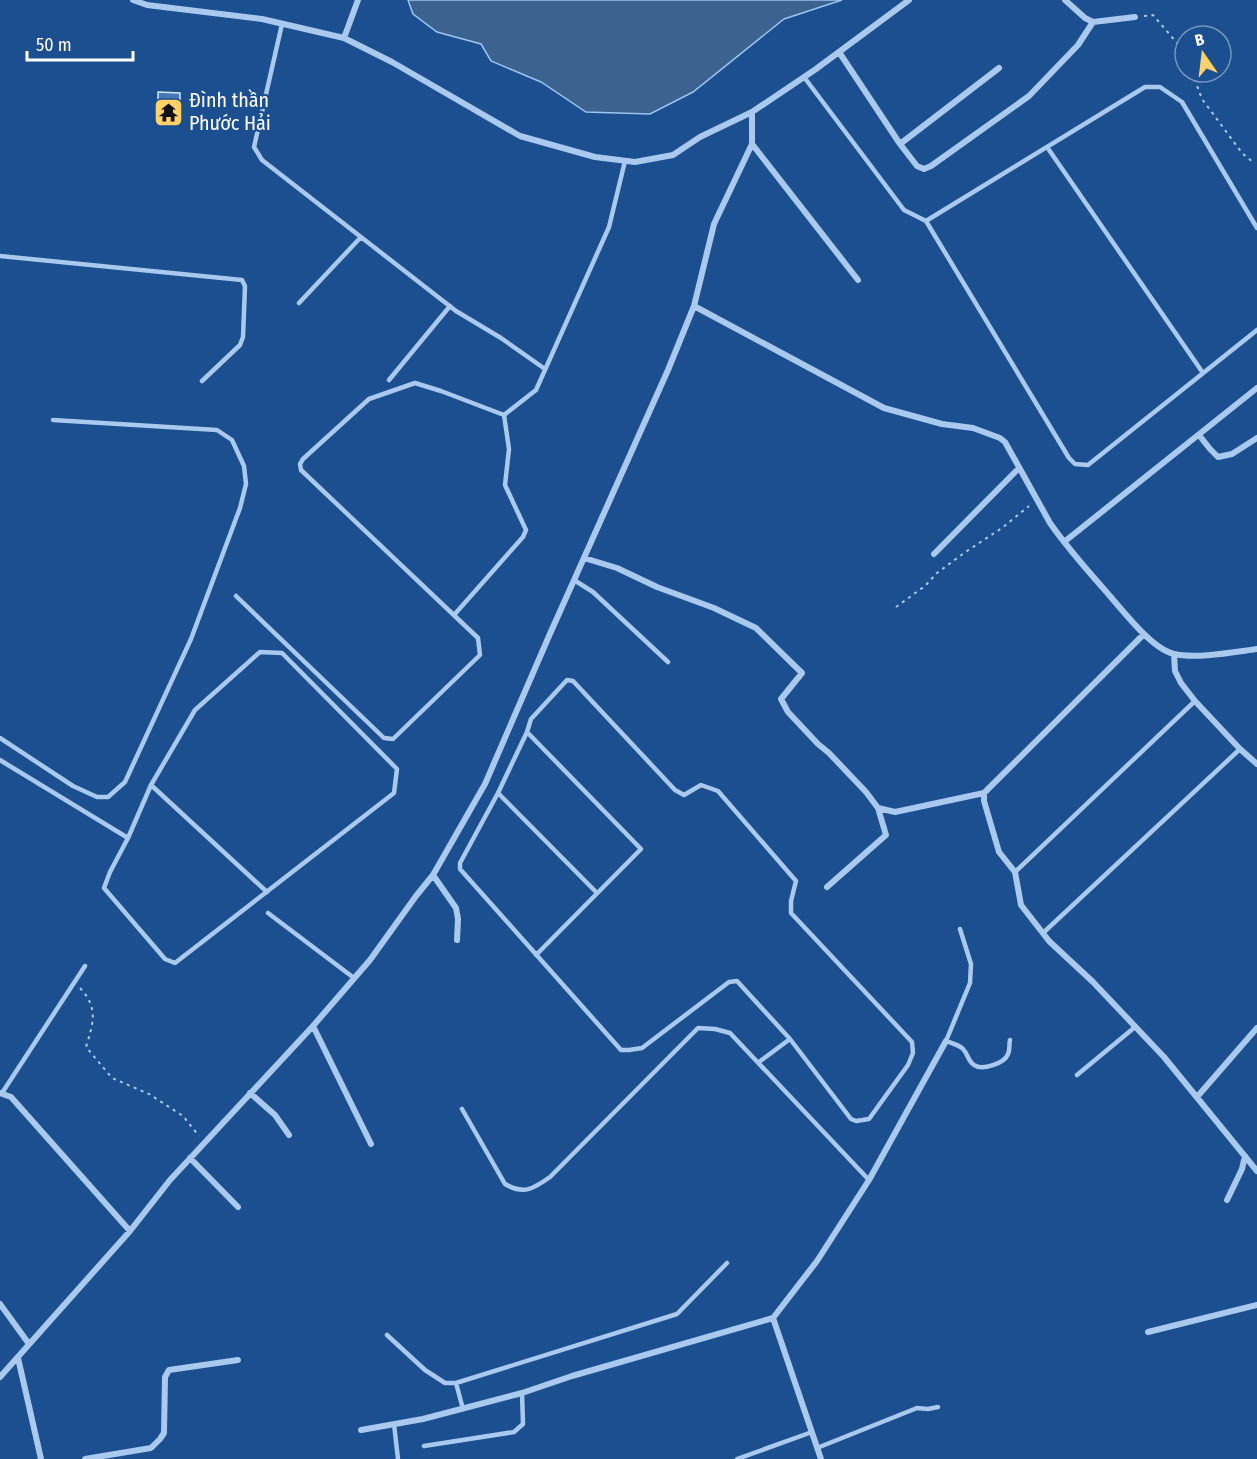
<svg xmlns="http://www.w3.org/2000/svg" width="1257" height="1459" viewBox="0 0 1257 1459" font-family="'Fira Sans Condensed',sans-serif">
<rect width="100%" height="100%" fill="#1b4f8f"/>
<!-- water -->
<path fill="#3c6290" stroke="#9cc4f0" stroke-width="1.5" d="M408,0H842L784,19L693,92L650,114L586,112L541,82L491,61L481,44L437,32L413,14Z"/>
<!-- building -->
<path fill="#4478b7" stroke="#cfe3fa" stroke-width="1.5" d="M158,92L180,93V104H177L176,120H160L161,103H158Z"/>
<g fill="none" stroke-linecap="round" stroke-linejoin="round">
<!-- path -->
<path stroke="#a9c9ee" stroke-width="2" stroke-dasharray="3 4.5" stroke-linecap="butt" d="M1144,16L1153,15L1177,43L1185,58
M1192,72L1202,99L1242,153L1254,163
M896,607L925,586L937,573L964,553L1002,528L1029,506
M80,988C99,1008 93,1024 86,1047L112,1078L149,1094L183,1116L199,1136"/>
<!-- lane -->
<path stroke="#a9c9ee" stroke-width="4.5" d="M282,24L254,147L262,160L456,311L501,338L545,369
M804,77L904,210L926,221L1145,87H1160L1182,102L1257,228
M1047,147L1203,373
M926,221L1069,458L1075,464L1088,465L1257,330
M0,256L242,280L245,286L243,337L240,345L202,381
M299,303L361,237
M389,380L450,306
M574,580L593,592L668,662
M236,596L384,738L393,739L480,655L478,638L301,470L300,464L303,459L369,399L415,383L441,391L504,415L536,390L609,227L625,161
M454,615L523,537L526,530L505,485L509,449L504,415
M260,652L282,653L397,769L394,793L175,963L165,959L104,888L110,872L128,838L151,785L195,710Z
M567,680L573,681L675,790L684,795L701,785L718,791L796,881L791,901V913L912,1042L913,1053L908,1065L869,1119L856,1121L851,1119L790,1039L737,981L729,982L642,1048L629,1050H621L460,869V863L498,793L527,732L531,719Z
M527,732L641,849L536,955
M0,738L73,786L97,797H108L125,782L191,639L240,508L246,484L244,466L232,440L217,430L53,420
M0,760L128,838
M151,785L267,892
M498,793L597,893
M1015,872L1195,701
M268,913L354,978
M960,929L971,964L970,983L946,1041C951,1043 959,1045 963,1049C968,1054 968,1061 974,1065C982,1071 1005,1063 1008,1054C1010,1050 1009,1044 1010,1040
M1043,933L1240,749
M759,1062L790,1039
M1077,1075L1135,1027
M2,1093L85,966
M462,1109L505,1184C524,1195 533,1189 550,1177L698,1028L715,1029L730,1033L869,1180
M387,1335L425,1370L445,1383H456L463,1409
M456,1383L677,1314L727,1263
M394,1424L398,1459
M424,1446L514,1432L523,1424L522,1393
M817,1448L917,1408L928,1409L938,1407
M737,1459L812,1432"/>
<!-- street -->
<path stroke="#a9c9ee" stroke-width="6" d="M133,0L147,5L262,19L344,38L392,62L520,136L595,157L635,162L673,155L700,137L752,112L816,69L909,0
M1065,0L1085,18L1093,22L1135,17
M344,38L358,0
M839,52L900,144L917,166L924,169L931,166L1029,96L1078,45L1093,22
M752,144L858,280
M900,144L999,68
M694,306L884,408L942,424L973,428L1000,438L1005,442L1050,523C1068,549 1089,572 1109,595C1124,612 1152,649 1174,654C1196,659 1234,652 1257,649
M1199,435L1210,449L1218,457L1232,454L1257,438
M1064,542L1257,388
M934,554L1019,468
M584,558L617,568L657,587L714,608L756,628L802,673L781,699L788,712L818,744L829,753L866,792L878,808L895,812L984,793
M1144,634L984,793V801L999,852L1015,872L1021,905L1049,941L1093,982L1164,1057L1257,1171
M1174,654L1175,671L1181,683L1195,701L1240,749L1257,764
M433,875L456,908L458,919L457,940
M827,887L886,835L878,808
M313,1026L371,1144
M0,1093L11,1097L130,1231
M250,1093L275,1115L289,1135
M1197,1097L1257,1028
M190,1158L238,1207
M1227,1200L1242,1169L1245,1156
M0,1304L29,1344
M773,1318L821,1459
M1148,1332L1257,1305
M18,1358L41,1459
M0,1377L130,1231L170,1180L313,1026L370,960L416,896L433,875L485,784L549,636L668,370L694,306L714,224L752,144V112
M361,1430L423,1419L522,1393L572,1376L773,1318L817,1261L869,1180L946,1041
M85,1459L151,1448L160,1439L164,1433L165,1377L169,1370L238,1360"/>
</g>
<!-- icons -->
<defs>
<symbol id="temple-square" viewBox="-11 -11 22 22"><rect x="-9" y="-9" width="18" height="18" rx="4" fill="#ffd166" stroke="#1b4f8f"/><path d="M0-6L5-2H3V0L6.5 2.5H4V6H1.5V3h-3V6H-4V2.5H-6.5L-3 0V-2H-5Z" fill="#111"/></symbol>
</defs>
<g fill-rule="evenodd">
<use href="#temple-square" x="152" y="96" width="33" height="33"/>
</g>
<g text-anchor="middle" stroke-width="4.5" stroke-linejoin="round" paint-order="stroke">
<!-- poi labels -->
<g font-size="20" fill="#fff" stroke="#1b4f8f" text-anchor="start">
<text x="189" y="107">Đình thần<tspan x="189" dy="23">Phước Hải</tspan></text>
</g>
</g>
<!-- north arrow -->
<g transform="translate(1203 54) rotate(346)"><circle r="28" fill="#1b4f8f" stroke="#7695bc" stroke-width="1.5"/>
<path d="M0-4.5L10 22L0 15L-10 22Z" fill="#ffd166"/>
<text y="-9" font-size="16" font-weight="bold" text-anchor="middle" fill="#ffffff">B</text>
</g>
<!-- scale -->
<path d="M27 51v9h106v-9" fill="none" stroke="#ffffff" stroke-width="3"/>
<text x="36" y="51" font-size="18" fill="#ffffff" stroke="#1b4f8f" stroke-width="4.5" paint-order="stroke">50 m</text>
</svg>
